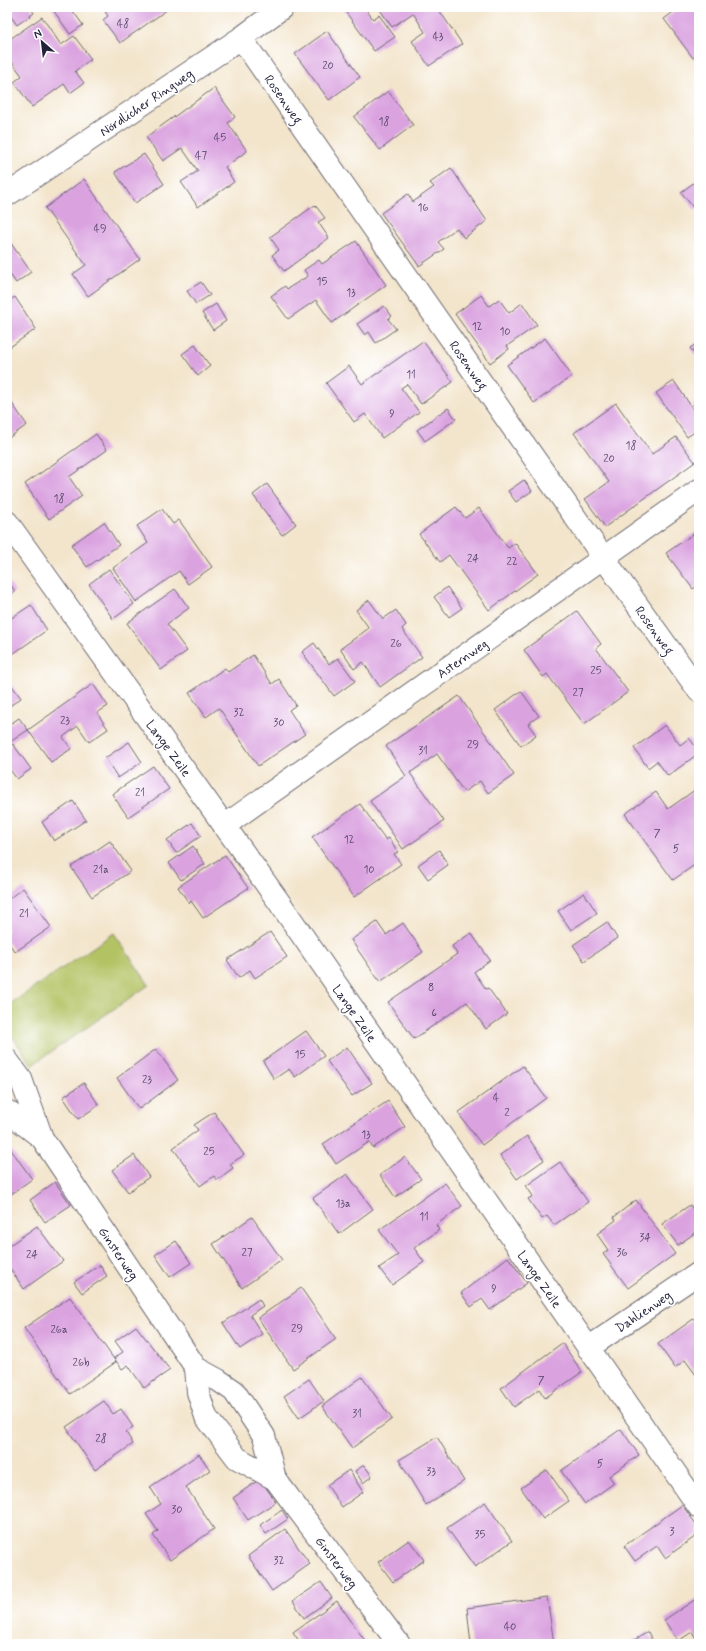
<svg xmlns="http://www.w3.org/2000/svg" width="706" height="1651" viewBox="0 0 706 1651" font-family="Mynerve,sans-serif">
<rect width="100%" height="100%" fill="#fff"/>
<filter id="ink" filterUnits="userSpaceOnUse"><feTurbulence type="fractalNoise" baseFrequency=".025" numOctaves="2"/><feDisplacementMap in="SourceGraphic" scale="8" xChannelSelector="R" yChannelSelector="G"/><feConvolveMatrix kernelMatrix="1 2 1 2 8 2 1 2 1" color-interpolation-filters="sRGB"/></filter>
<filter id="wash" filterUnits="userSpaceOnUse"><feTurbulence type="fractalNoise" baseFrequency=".012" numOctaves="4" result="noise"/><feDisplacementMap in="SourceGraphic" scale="16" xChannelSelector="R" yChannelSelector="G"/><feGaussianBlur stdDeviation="0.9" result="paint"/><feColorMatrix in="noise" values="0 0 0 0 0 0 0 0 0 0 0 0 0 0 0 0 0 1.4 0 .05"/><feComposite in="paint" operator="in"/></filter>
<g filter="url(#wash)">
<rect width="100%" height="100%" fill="#f3e5cc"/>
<!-- green -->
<path fill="#b3c264" stroke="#6a7250" d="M114,933L149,985L32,1065L7,1029V1006Z"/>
<g id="blocks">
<!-- building -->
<path fill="#daa3e0" d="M7,7H30L34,13L17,25L7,11Z
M51,7H70L83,25L70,34Z
M102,7H171L120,43L103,20L108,16Z
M342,7H364L373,19L379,15L395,37L374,51Z
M378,7H437L462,44L429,66L412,41L425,32L413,13L392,27Z
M680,7H699V54L693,58L664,19Z
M42,17L61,45L74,36L91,59L75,71L84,83L70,93L64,84L32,107L14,82L22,76L7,55V41Z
M327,31L360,77L329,100L295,54Z
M214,88L235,117L228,123L247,151L225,167L234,182L198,207L181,182L198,171L182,148L163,161L146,137Z
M388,91L413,125L380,150L354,117Z
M144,154L164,184L135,203L115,172Z
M451,168L487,221L464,238L457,228L438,242L444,249L419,266L381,213L408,194L413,202L434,187L430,183Z
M84,179L140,259L88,296L73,274L86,265L45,208Z
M699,179V207L695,210L681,192Z
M315,205L325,218L318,222L329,238L284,271L272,255L279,250L270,237Z
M356,241L386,285L332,323L316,300L288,319L271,296L285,286L287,289L308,276L304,270L319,260L322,264Z
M10,242L31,272L16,283L7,270V244Z
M201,282L210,295L196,304L187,291Z
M481,295L489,306L499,299L509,313L522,303L537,325L507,346L509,349L490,363L455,314Z
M15,297L36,329L7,349V302Z
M216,304L226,321L213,330L202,313Z
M384,306L392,316L388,319L396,329L376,343L369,332L365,335L357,324Z
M545,338L572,376L534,403L507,365Z
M423,341L453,382L421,404L407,384L401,388L419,412L382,438L365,414L354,422L326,383L349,366L362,384Z
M699,342V360L690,348Z
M195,345L210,366L198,376L182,354Z
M674,381L699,418V429L687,437L656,393Z
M9,399L27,425L7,439V400Z
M699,400V413L693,404Z
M616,403L652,454L676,437L695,462L605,527L585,499L609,482L574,433Z
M448,408L456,419L425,441L417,430Z
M96,434L107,450L69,477L82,496L49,519L25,484Z
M524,480L532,491L516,502L508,491Z
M267,484L296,524L282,535L253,495Z
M456,507L465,518L479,508L508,548L515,543L538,574L489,610L449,555L440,562L419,534Z
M162,509L173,524L179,520L212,567L188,584L179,571L136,602L113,568L148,543L137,526Z
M104,522L119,545L87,567L71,545Z
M699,530V584L693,589L666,553Z
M109,569L134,604L113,619L89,584Z
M7,580L15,591L7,597Z
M447,587L462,608L449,617L434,597Z
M175,589L189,608L167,624L187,651L161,670L127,623Z
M369,600L383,619L396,610L406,625L402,629L422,657L380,687L363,662L354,669L340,649L369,628L356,610Z
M31,605L47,630L7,658V621Z
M577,611L601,644L596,648L628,692L584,724L547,674L543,677L524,650Z
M314,643L329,664L338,658L355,681L334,696L302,652Z
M253,655L272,684L279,679L296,705L289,710L305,734L258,766L219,708L206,717L189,693L225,668L228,672Z
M7,679L21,698L7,708Z
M93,684L108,706L97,713L108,729L89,742L78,726L63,737L71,749L51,762L28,730Z
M521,691L539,716L528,724L536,735L521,746L495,710Z
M459,696L514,775L488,793L480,781L464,792L437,754L410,773L444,821L403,849L370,801L406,776L386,746Z
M19,718L28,730L7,744V726Z
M665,725L680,745L689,738L699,751V753L668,776L657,761L648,768L634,748Z
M129,742L142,762L118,778L105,758Z
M13,744L31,769L17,779L7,766V749Z
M153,766L169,789L128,817L112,794Z
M699,787V841L697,843L699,846V862L673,880L625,814L656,792L668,809Z
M73,801L86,820L54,841L42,822Z
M360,804L386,840L389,838L398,852L394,854L401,864L354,897L312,837Z
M192,823L201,836L176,853L167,840Z
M110,841L131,871L92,897L71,867Z
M193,846L205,864L181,880L169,863Z
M439,850L448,865L428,879L418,865Z
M225,855L248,888L203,918L191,901L189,903L178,887Z
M23,888L51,927L15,952L7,941V900Z
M584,893L597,913L571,930L558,911Z
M377,922L386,935L403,923L423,952L380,982L351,940Z
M607,922L617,938L584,961L573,945Z
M270,932L287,957L255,978L250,970L239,978L227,960Z
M471,933L490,960L474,972L486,989L488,988L507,1014L486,1029L467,1002L414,1039L388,1002L457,954L452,946Z
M306,1031L324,1056L295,1077L289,1069L274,1079L263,1061Z
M347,1047L372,1083L352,1096L327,1061Z
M156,1049L178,1080L139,1109L117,1078Z
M523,1066L546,1098L482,1145L458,1113Z
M84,1083L99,1105L78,1119L63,1097Z
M388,1101L405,1127L373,1148L369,1142L336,1164L323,1144Z
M214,1112L244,1155L230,1164L233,1168L217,1180L214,1176L200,1186L173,1148L198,1130L194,1125Z
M527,1136L544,1160L517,1179L500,1155Z
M7,1144L32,1179L7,1197Z
M134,1155L149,1177L128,1192L112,1170Z
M405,1157L421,1179L395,1197L380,1175Z
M560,1162L588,1202L554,1225L547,1216L542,1219L528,1199L533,1196L526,1186Z
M347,1174L373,1209L339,1234L313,1198Z
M55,1182L71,1205L45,1222L30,1200Z
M445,1183L462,1206L436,1225L439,1230L414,1248L424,1262L392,1285L379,1268L398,1255L379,1230Z
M636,1200L675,1254L628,1288L603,1254L608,1250L597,1234L616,1220L614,1217Z
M690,1205L699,1218V1230L678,1245L662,1224Z
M252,1217L282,1260L242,1288L213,1244Z
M37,1226L63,1261L24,1289L7,1264V1247Z
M176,1241L191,1263L170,1277L155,1255Z
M508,1257L527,1283L490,1310L482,1299L471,1307L461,1293Z
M100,1265L107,1276L82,1293L74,1282Z
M301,1288L336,1339L293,1369L258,1318Z
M70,1297L116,1362L70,1394L24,1328Z
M259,1299L263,1306L250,1315L262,1334L240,1349L223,1323Z
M699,1315V1379L685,1360L675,1368L658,1344Z
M136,1326L170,1370L144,1388L128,1365L122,1369L114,1358L123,1352L115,1341Z
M562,1343L582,1372L545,1398L539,1389L514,1407L501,1388Z
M362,1377L392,1419L352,1448L322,1406Z
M309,1379L324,1401L299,1418L284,1396Z
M104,1401L113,1414L121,1409L133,1427L126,1432L133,1444L95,1470L66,1427Z
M621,1429L639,1455L609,1476L614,1483L585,1504L561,1471Z
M437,1437L464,1481L426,1505L399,1460Z
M199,1454L210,1470L186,1487L214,1529L170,1560L153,1535L158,1531L146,1514L161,1504L150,1487Z
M364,1465L372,1476L363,1483L355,1471Z
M349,1470L363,1492L342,1507L327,1485Z
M547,1470L569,1501L543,1519L521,1488Z
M260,1479L276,1502L248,1520L233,1498Z
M485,1502L512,1541L475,1567L447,1528Z
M682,1505L699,1528V1534L665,1558L657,1546L635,1561L624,1546Z
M282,1510L288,1519L266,1534L260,1525Z
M285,1529L310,1564L272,1591L248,1556Z
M409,1540L424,1560L393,1582L378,1562Z
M321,1582L332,1598L304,1618L293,1601Z
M547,1597L554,1644H471L467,1608Z
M699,1597V1643L692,1632L678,1641L664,1620Z
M337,1601L366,1642L363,1644H301L293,1632Z
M648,1632L654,1644H627Z"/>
</g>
</g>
<g filter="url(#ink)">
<use href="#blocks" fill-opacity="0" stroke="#6b666e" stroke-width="1"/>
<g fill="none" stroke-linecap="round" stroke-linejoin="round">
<defs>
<path id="minor" d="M241,38L603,557L699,691
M7,195L241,38L283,7
M7,522L279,902L699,1507
M224,826L699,490
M7,1060L21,1079L42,1138L196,1368L218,1380L234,1391L264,1436L275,1479
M7,1111L42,1138
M588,1348L699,1273
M196,1368L198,1392L206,1417L237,1458L275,1479L399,1644"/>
</defs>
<!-- minor casing -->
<use href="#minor" stroke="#6b666e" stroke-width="24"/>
<!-- minor -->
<use href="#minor" stroke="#fff" stroke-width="22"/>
</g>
</g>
<g text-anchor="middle" stroke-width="3.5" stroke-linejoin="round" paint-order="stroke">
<!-- number labels -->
<g font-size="11" fill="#504264">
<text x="123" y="27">48</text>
<text x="438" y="40">43</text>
<text x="328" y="69">20</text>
<text x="384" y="125">18</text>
<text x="220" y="141">45</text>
<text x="201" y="159">47</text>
<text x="423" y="211">16</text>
<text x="100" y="232">49</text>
<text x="322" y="285">15</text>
<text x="351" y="296">13</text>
<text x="477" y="330">12</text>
<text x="505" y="335">10</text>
<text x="411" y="378">11</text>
<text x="392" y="417">9</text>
<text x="631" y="449">18</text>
<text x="609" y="462">20</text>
<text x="59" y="502">18</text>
<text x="473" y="562">24</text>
<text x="512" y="565">22</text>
<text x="396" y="647">26</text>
<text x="596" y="674">25</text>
<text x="578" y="696">27</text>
<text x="239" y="716">32</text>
<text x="65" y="724">23</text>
<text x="279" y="726">30</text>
<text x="473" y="748">29</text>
<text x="423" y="754">31</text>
<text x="140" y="796">21</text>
<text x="657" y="837">7</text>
<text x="349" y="843">12</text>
<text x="676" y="852">5</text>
<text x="101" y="873">21a</text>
<text x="369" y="873">10</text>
<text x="24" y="917">21</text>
<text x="431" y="991">8</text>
<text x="434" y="1016">6</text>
<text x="300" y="1058">15</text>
<text x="147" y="1083">23</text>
<text x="496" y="1101">4</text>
<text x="507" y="1116">2</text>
<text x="366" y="1138">13</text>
<text x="209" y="1155">25</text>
<text x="343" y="1207">13a</text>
<text x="424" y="1220">11</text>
<text x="645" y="1241">34</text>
<text x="247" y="1256">27</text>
<text x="622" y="1256">36</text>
<text x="32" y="1258">24</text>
<text x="494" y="1292">9</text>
<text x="297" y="1332">29</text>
<text x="59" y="1333">26a</text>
<text x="81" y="1366">26b</text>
<text x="541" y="1384">7</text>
<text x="357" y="1417">31</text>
<text x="101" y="1442">28</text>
<text x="600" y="1467">5</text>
<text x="431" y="1475">33</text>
<text x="177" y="1513">30</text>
<text x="672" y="1535">3</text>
<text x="480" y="1538">35</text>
<text x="279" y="1564">32</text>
<text x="510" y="1630">40</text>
</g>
<!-- street labels -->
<g font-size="13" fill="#22223b" stroke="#fff">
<text transform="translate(284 99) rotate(55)" y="5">Rosenweg</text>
<text transform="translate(146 102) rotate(-34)" y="5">Nördlicher Ringweg</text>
<text transform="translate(469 365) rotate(55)" y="5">Rosenweg</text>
<text transform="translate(655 630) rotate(54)" y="5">Rosenweg</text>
<text transform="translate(462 658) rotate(-35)" y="5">Asternweg</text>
<text transform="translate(169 748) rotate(54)" y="5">Lange Zeile</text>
<text transform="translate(355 1013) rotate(55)" y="5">Lange Zeile</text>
<text transform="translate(119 1253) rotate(56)" y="5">Ginsterweg</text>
<text transform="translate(540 1279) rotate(55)" y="5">Lange Zeile</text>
<text transform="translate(643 1311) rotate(-34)" y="5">Dahlienweg</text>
<text transform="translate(337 1562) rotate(53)" y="5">Ginsterweg</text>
</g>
</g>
<!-- margin -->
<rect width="706" height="1651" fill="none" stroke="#fff" stroke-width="24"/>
<!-- north arrow -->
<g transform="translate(42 42) rotate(332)" stroke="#ffffff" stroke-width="3" paint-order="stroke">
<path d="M0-3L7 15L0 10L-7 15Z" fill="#22223b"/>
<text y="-6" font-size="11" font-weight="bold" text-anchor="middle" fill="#22223b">N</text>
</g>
</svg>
